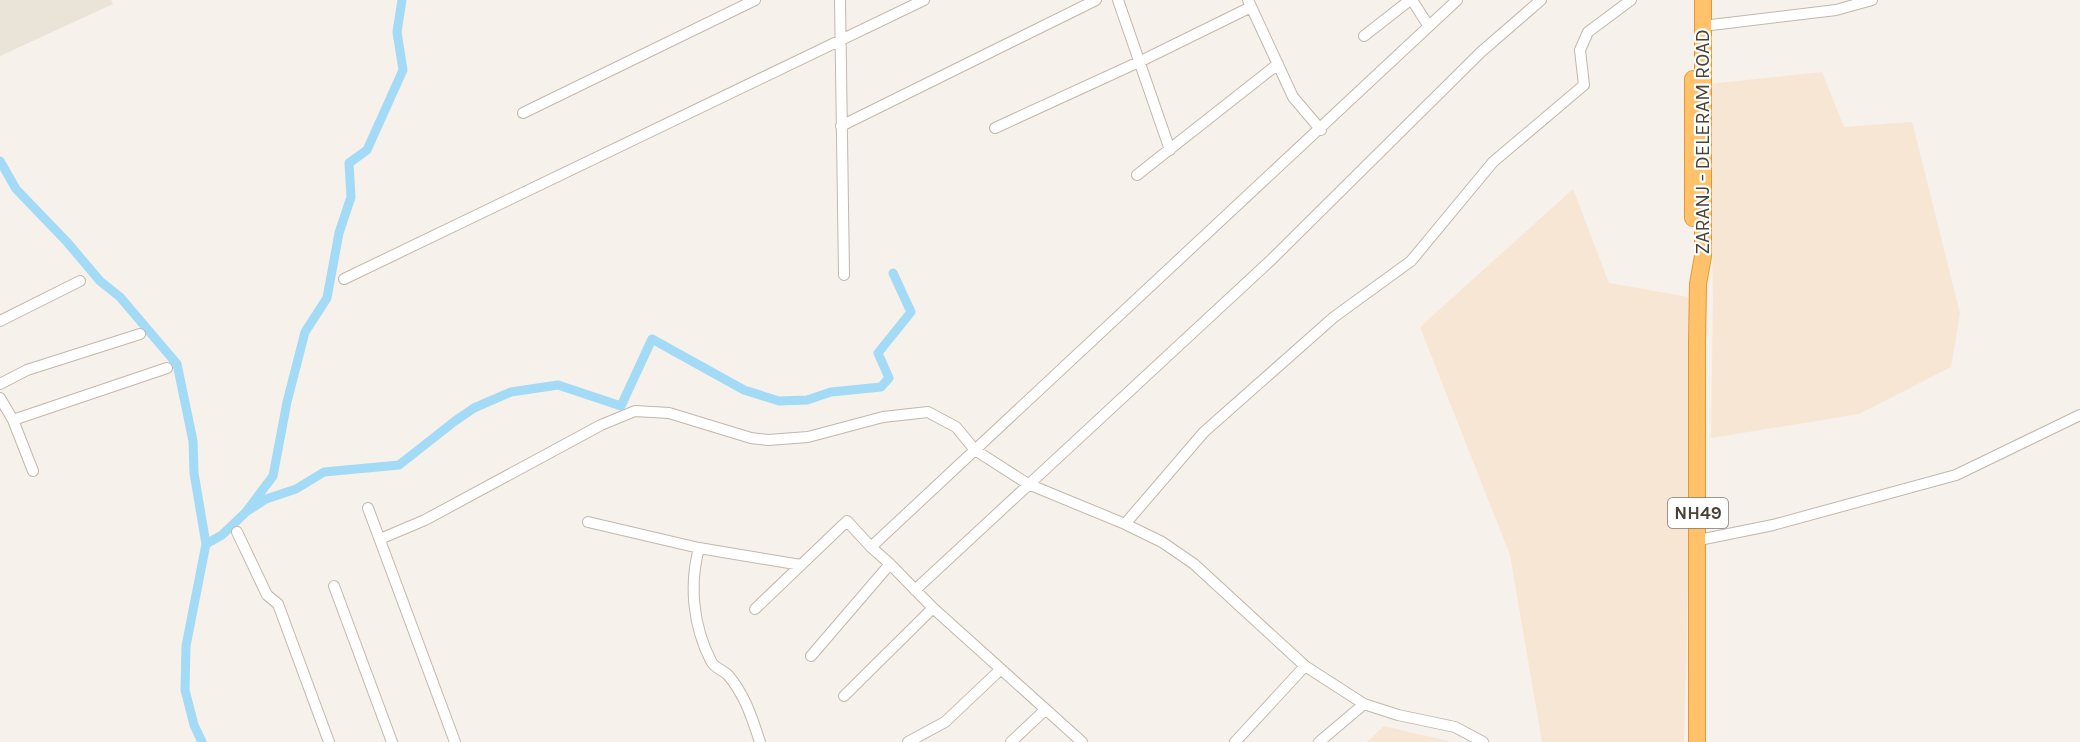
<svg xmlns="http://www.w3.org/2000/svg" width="2080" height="742" viewBox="0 0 2080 742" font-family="Karla,sans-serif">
<rect width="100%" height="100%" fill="#f6f1ea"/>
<!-- residential -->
<path fill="#eae3d7" d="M0,0H111L113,4L0,56Z"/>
<!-- commercial -->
<path fill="#f8e6d4" d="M1822,72L1844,127L1912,122L1960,314L1951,367L1859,414L1711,438L1713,300L1709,84Z
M1573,189L1609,283L1689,297L1690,505L1684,742H1542L1510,555L1420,327Z
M1384,726L1452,742H1367Z"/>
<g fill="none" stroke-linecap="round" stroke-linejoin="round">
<!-- canal -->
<path stroke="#a3daf5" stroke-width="9" d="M0,161L16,189L67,242L100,281L120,297L177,364L193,441L194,473L206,544L186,646L185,690L194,725L202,742
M246,512L266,499L296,489L324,472L399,465L455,421L474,408L511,392L558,385L621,406L652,339L744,390L779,401L807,400L831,392L881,387L889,378L878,353L911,312L893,273
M206,544L222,535L246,512L273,476L287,402L305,332L327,298L339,233L351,197L349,163L367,150L403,70L397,32L402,0"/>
<defs>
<path id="minor" d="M840,0L844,275
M1118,0L1170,150
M1248,0L1293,97L1321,130
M1412,0L1428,25
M1703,26L1836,10L1872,0
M1364,36L1410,0
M523,113L755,0
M841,126L1096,0
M995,128L1141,61L1251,7
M1137,175L1278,64
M344,279L924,0
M0,321L80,281
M0,384L27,370L140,334
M0,398L13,420L33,471
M13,420L167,368
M368,508L455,742
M588,522L699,548L801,565
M1125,524L1204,432L1334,317L1411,261L1493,162L1584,85L1580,50L1588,32L1631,0
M237,532L267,595L278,604L329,742
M380,539L425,520L601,425L635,411L669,413L751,438L768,440L808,437L883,417L928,412L956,427L975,450L1028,484L1125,524L1162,542L1194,564L1305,666L1364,704L1398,715L1455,727L1483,742
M1699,540L1773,525L1956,475L2080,415
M699,548C689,585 693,626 711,661C714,668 723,670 728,675C745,695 752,718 760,742
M890,564L933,608L1082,742
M334,586L392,742
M915,590L1270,261L1481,52L1541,0
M755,609L847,521L871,547
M811,656L890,564L871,547L1457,0
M844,696L933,608
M908,742L945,722L1001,669
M1011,742L1045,710
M1235,742L1305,666
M1319,742L1364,704"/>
<path id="highway" d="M1693,79V218
M1697,742V343L1698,284L1703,256V0"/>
</defs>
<!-- minor casing -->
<use href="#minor" stroke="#c2b8ab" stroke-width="12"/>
<!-- highway casing -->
<use href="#highway" stroke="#e89631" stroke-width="18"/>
<!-- minor -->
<use href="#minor" stroke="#fff" stroke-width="10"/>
<!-- highway -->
<use href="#highway" stroke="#ffc26b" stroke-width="16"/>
</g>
<g text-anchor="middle" stroke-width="4.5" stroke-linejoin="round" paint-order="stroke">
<!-- shield labels -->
<rect fill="#fff" stroke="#807a73" stroke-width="1.5" x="1668" y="498" width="60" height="30" rx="4.5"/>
<g font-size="18" font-weight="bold" fill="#4a4137">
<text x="1698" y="519">NH49</text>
</g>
<!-- street labels -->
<g font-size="20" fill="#4a4137" stroke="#fff">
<text transform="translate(1702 142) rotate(-90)" y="7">ZARANJ - DELERAM ROAD</text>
</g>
</g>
</svg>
